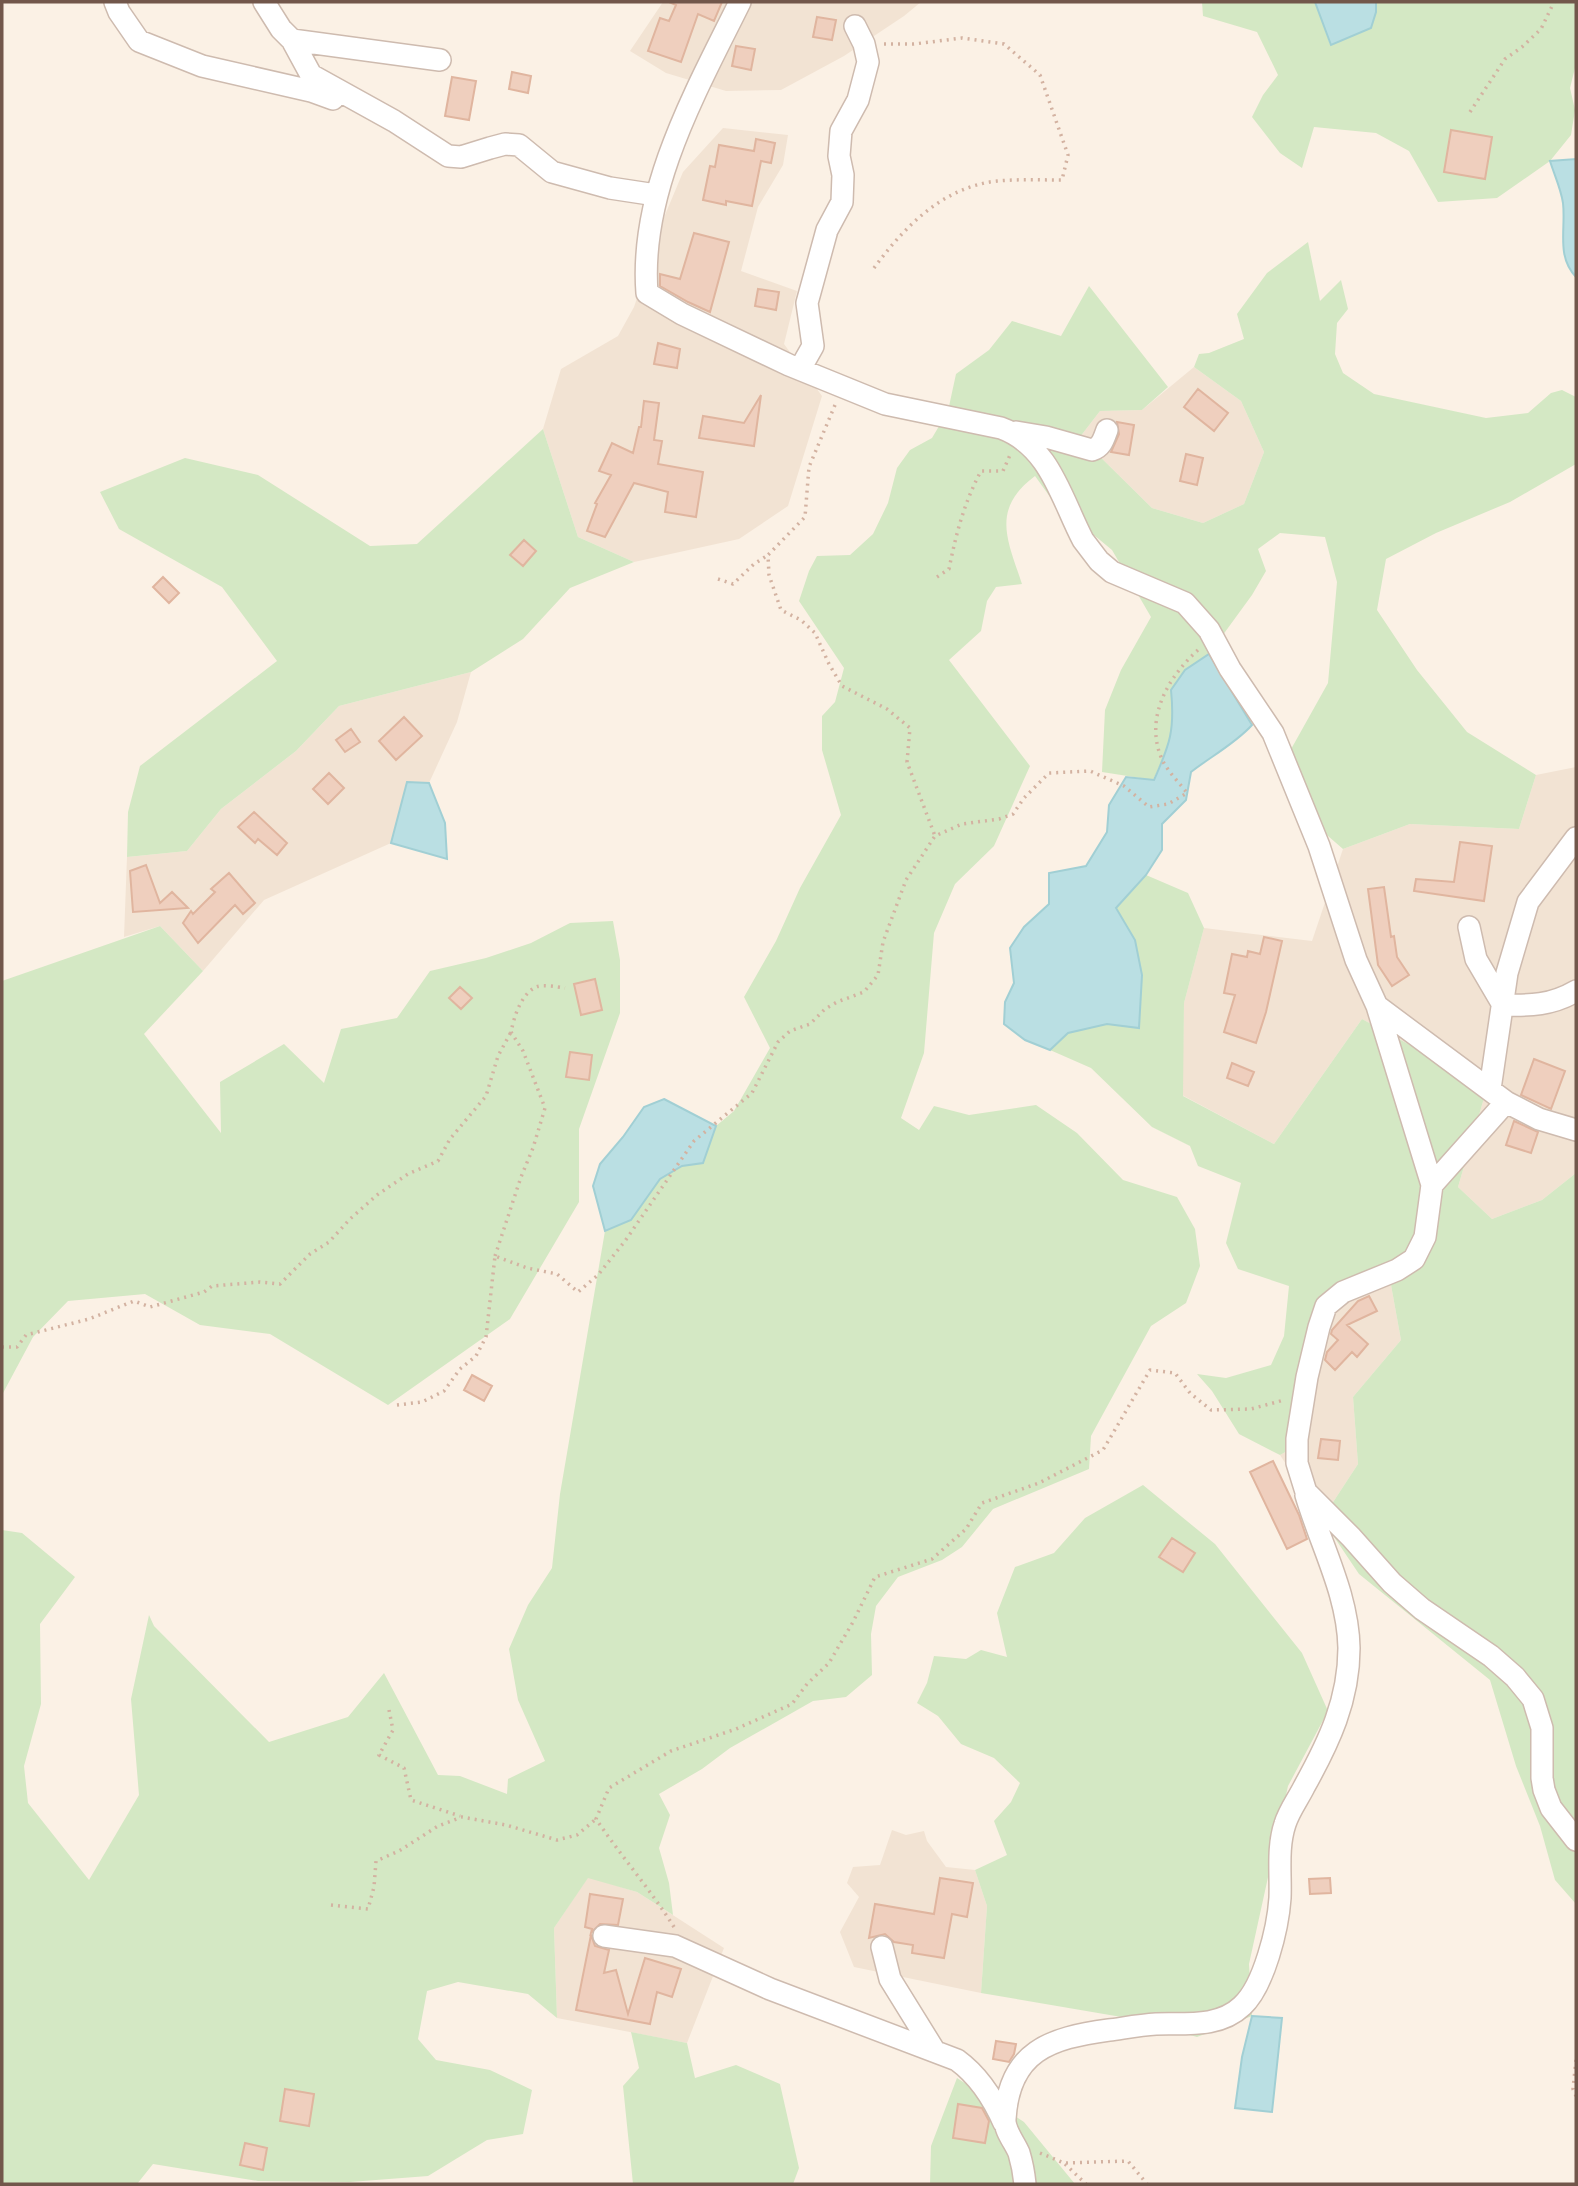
<svg xmlns="http://www.w3.org/2000/svg" width="1578" height="2186" viewBox="0 0 1578 2186" font-family="'Exo 2',sans-serif">
<rect width="100%" height="100%" fill="#fbf1e5"/>
<!-- residential -->
<path fill="#f2e3d3" d="M663,2H921L904,16L844,56L781,90L726,91L666,73L630,51Z
M723,128L788,135L783,165L758,207L741,271L797,291L784,344L822,396L788,506L739,539L634,562L578,537L543,429L561,369L618,336L634,307L665,215L683,172Z
M1194,367L1241,401L1264,452L1244,504L1203,523L1152,508L1080,437L1100,411L1142,410Z
M471,672L457,722L429,783H407L391,843L264,900L203,971L160,926L124,937L127,857L187,851L221,809L296,751L339,706Z
M1576,767V1173L1542,1200L1492,1219L1458,1187L1484,1098L1410,1045L1362,1019L1274,1144L1182,1095L1184,1003L1204,928L1312,941L1343,849L1410,824L1519,829L1536,775Z
M1391,1285L1401,1340L1353,1397L1358,1464L1322,1519L1280,1455L1309,1439L1315,1381L1329,1320L1345,1298Z
M892,1830L906,1835L924,1831L927,1841L946,1867L975,1870L987,1906L981,1993L854,1967L840,1932L859,1897L847,1883L853,1867L880,1865Z
M588,1877L637,1892L724,1948L687,2043L557,2018L554,1928Z"/>
<!-- green -->
<path fill="#d4e8c4" d="M1202,2H1315L1330,44L1376,12V2H1576V64L1570,88L1575,110L1571,135L1550,161L1497,198L1438,202L1409,151L1376,133L1314,127L1302,168L1280,153L1252,117L1263,95L1278,75L1257,32L1203,16Z
M1308,242L1320,301L1341,280L1348,309L1337,323L1335,354L1343,373L1374,394L1486,418L1528,413L1551,393L1562,390L1576,397V464L1510,502L1436,533L1386,559L1377,610L1417,670L1467,732L1536,775L1519,829L1410,824L1343,849L1320,829L1290,751L1328,683L1337,582L1325,537L1280,533L1258,549L1266,571L1252,595L1209,654L1185,670L1171,690C1175,730 1170,744 1153,780L1102,772L1105,710L1121,670L1151,617L1112,550L1053,501L1035,476C991,509 1007,539 1022,584L996,587L987,601L981,631L949,660L1030,766L994,846L955,884L934,933L924,1053L901,1118L919,1130L934,1106L969,1115L1036,1105L1077,1133L1123,1180L1177,1197L1195,1229L1200,1266L1186,1303L1151,1326L1091,1436L1089,1469L993,1509L962,1547L942,1560L898,1577L876,1606L871,1634L872,1675L846,1697L813,1701L730,1748L702,1769L659,1794L670,1815L659,1848L669,1883L673,1915L637,1892L588,1878L554,1928L557,2018L528,1994L458,1982L427,1991L418,2039L436,2060L490,2070L532,2090L523,2134L487,2140L428,2176L350,2182L258,2181L153,2164L137,2184H2V1530L22,1533L75,1577L40,1624L41,1704L24,1766L28,1803L89,1880L139,1795L131,1699L149,1615L154,1626L269,1742L348,1717L384,1673L438,1775L460,1776L507,1794L508,1779L545,1761L518,1700L509,1649L528,1605L552,1568L560,1494L605,1231L631,1220L660,1179L682,1166L703,1163L716,1126L734,1111L770,1048L744,997L776,941L800,888L841,815L822,750V716L835,702L844,668L799,601L809,571L817,556L850,555L873,534L888,503L897,468L910,450L932,438L948,411L956,374L989,350L1012,321L1061,336L1089,286L1168,387L1142,410L1100,411L1080,437L1152,508L1203,523L1244,504L1264,452L1241,401L1194,367L1199,354L1209,353L1244,339L1237,314L1267,273Z
M543,429L578,537L634,562L570,588L523,639L471,672L339,706L296,751L221,809L187,851L127,857L128,812L140,766L277,661L222,587L119,529L100,492L185,458L258,475L370,546L417,544Z
M1146,875L1188,893L1204,928L1184,1003L1183,1096L1274,1144L1362,1019L1410,1045L1484,1098L1458,1187L1492,1219L1542,1200L1576,1173V1904L1555,1880L1540,1826L1516,1766L1490,1680L1359,1574L1322,1519L1358,1464L1353,1397L1401,1340L1391,1285C1380,1288 1352,1293 1344,1300C1317,1323 1313,1404 1309,1439L1280,1455L1239,1434L1212,1391L1197,1374L1226,1378L1271,1365L1284,1336L1289,1286L1238,1269L1226,1243L1241,1183L1198,1166L1190,1146L1152,1127L1091,1068L1050,1050L1068,1033L1107,1024L1135,940L1116,908Z
M613,921L620,960V1013L579,1129V1202L510,1319L388,1405L270,1334L200,1325L145,1294L68,1301L33,1337L2,1395V981L160,926L203,971L144,1034L221,1133L220,1082L284,1044L324,1083L341,1029L397,1018L430,971L486,958L531,943L570,923Z
M1143,1485L1215,1544L1302,1653L1328,1711L1288,1786L1249,1964L1252,2016L1197,2037L1139,2020L981,1993L987,1906L975,1870L1007,1855L994,1821L1011,1802L1020,1783L994,1758L961,1744L938,1716L917,1703L927,1683L934,1656L966,1659L981,1650L1007,1657L997,1613L1015,1567L1054,1553L1085,1518Z
M631,2032L687,2043L695,2078L736,2065L780,2084L799,2168L793,2184H633L623,2086L639,2068Z
M957,2078L1024,2122L1075,2184H930L931,2146Z"/>
<!-- water -->
<path fill="#badfe3" stroke="#a1cfd4" stroke-width="2" d="M1315,2H1376V12L1371,28L1331,45Z
M1576,159V277C1556,256 1566,230 1563,203C1561,189 1554,174 1550,161Z
M1209,654L1252,725C1236,743 1210,757 1191,772L1186,800L1162,824V850L1146,875L1116,908L1135,940L1142,975L1139,1028L1107,1024L1068,1033L1050,1050L1025,1040L1004,1024L1005,1002L1014,983L1010,948L1024,927L1049,904V873L1086,866L1107,832L1109,805L1126,777L1154,780C1170,744 1175,730 1171,690L1185,670Z
M407,782L429,783L445,823L447,859L391,843Z
M664,1099L716,1126L703,1163L682,1166L660,1179L631,1220L605,1231L593,1186L600,1164L623,1137L644,1107Z
M1252,2016L1282,2018L1272,2112L1235,2108L1242,2057Z"/>
<!-- building -->
<path fill="#efcfbe" stroke="#e0b59f" stroke-width="2" d="M669,2H722L714,21L698,14L681,62L648,51L660,18L669,21L676,5Z
M817,17L836,20L832,40L813,37Z
M736,46L755,49L751,70L732,66Z
M512,72L531,76L528,93L509,89Z
M452,77L476,81L469,120L445,116Z
M1451,130L1492,137L1485,179L1444,172Z
M756,139L775,143L771,163L761,161L752,206L726,201V205L703,200L710,166L715,167L719,145L754,151Z
M694,233L729,242L710,312L688,302L660,286V274L680,279Z
M758,289L779,292L776,310L755,306Z
M658,343L680,349L677,368L654,364Z
M1198,389L1228,413L1214,431L1184,407Z
M761,395L754,446L699,438L703,416L744,423Z
M644,401L659,403L654,440L662,441L658,464L703,472L696,517L665,512L668,492L634,483L605,537L587,531L597,504L595,503L611,475L599,471L612,443L633,453L639,427H641Z
M1117,422L1134,425L1129,455L1111,452L1119,434Z
M1186,454L1203,458L1197,485L1180,481Z
M524,540L536,551L523,566L510,555Z
M163,577L179,593L169,603L153,587Z
M404,717L422,736L396,760L379,741Z
M351,729L360,742L345,752L336,740Z
M329,773L344,788L328,804L313,789Z
M254,812L287,843L277,855L258,839L255,843L238,827Z
M1460,842L1492,846L1484,901L1414,891L1416,879L1454,882Z
M146,865L160,903L172,892L188,908L133,912L130,871Z
M229,873L255,903L243,914L235,905L198,943L183,923L191,911L193,914L215,892L211,889Z
M1384,887L1391,937L1394,936L1397,957L1409,975L1392,986L1378,965L1368,889Z
M1264,937L1282,941L1266,1012L1256,1043L1224,1032L1235,995L1224,993L1232,954L1247,957L1248,951L1260,954Z
M595,979L602,1010L581,1015L574,984Z
M460,987L472,998L461,1009L449,998Z
M570,1052L592,1055L589,1080L566,1077Z
M1534,1059L1565,1071L1551,1109L1521,1095Z
M1232,1063L1254,1072L1248,1086L1227,1078Z
M1514,1121L1538,1132L1531,1153L1506,1145Z
M1369,1296L1377,1311L1347,1325L1368,1344L1357,1357L1352,1352L1335,1370L1325,1360L1327,1352L1338,1340L1331,1334L1332,1330L1358,1301Z
M472,1375L492,1386L484,1401L464,1390Z
M1321,1439L1340,1441L1338,1460L1318,1458Z
M1273,1461L1299,1515L1307,1539L1287,1549L1250,1472Z
M1172,1538L1195,1553L1183,1572L1159,1557Z
M940,1878L973,1883L967,1917L952,1914L944,1958L912,1953L913,1945L894,1942L885,1934L869,1938L875,1904L934,1914Z
M1330,1878L1331,1893L1310,1894L1309,1879Z
M590,1894L623,1899L618,1925L600,1924L591,1933L592,1929L585,1927Z
M591,1935L595,1946L609,1950L604,1973L616,1970L628,2014L645,1958L681,1969L672,1997L657,1992L650,2024L576,2010Z
M996,2041L1016,2044L1014,2054L1009,2062L993,2059Z
M285,2089L314,2094L309,2126L280,2121Z
M958,2104L982,2108L989,2121L985,2143L953,2138Z
M245,2143L267,2148L263,2170L240,2165Z"/>
<g fill="none" stroke-linecap="round" stroke-linejoin="round">
<defs>
<path id="street" d="M115,2L119,12L139,41L202,66L311,91L333,99
M264,2L281,29L292,40L440,60
M740,2C696,91 639,191 647,293L682,314L789,365L885,404L1001,428C1050,446 1061,498 1083,540L1099,561L1112,572L1185,603L1209,630L1230,669L1273,733L1319,846L1356,960L1377,1006L1432,1185L1425,1237L1414,1259L1397,1270L1343,1292L1326,1306L1319,1327L1307,1377L1297,1439V1463L1306,1492L1351,1537L1392,1583L1422,1609L1491,1656L1515,1677L1533,1699L1542,1728V1778L1544,1790L1551,1808L1576,1840
M292,40L311,75L394,121L448,156L461,157L490,148L505,144L519,145L552,172L610,188L656,195
M800,369L813,346L807,303L827,230L842,202L843,175L839,156L841,131L858,100L868,62L864,44L855,26
M1016,432L1046,437L1092,450C1102,447 1104,438 1107,430
M1469,927L1476,959L1503,1005C1530,1006 1552,1005 1576,991
M1377,1006L1506,1102L1539,1119L1576,1130
M1490,1089L1507,973L1528,902L1576,838
M1432,1185L1506,1102
M604,1936L675,1946L770,1989L957,2060C979,2076 993,2098 1004,2123
M882,1947L890,1979L934,2050
M1025,2184C1024,2174 1022,2163 1019,2153C1015,2143 1004,2130 1005,2119C1009,2051 1050,2038 1109,2030C1124,2028 1140,2025 1156,2024C1185,2023 1219,2028 1242,2006C1264,1986 1278,1928 1280,1898C1281,1874 1277,1848 1285,1824C1289,1811 1298,1799 1304,1787C1329,1742 1349,1700 1349,1648C1348,1594 1321,1546 1306,1495"/>
</defs>
<!-- street casing -->
<use href="#street" stroke="#cebbaf" stroke-width="24"/>
<!-- path -->
<path stroke="#d3b2a1" stroke-width="3.5" stroke-dasharray="2 5" stroke-linecap="butt" d="M1470,112L1505,59L1522,47L1541,29L1554,2
M874,268C905,226 943,187 997,181C1019,179 1041,180 1062,180L1068,155L1040,75L1004,44L962,38L914,44H883
M835,405L809,467L805,517L768,555L769,575L781,610L801,620L815,633L829,664L842,686L887,709L910,728L907,762L935,836
M937,577L949,569C956,534 964,503 981,471H1003L1010,455
M718,579L733,584L754,564L768,555
M495,1256L521,1177L533,1148L545,1108L523,1051L511,1032C514,1017 521,994 536,987C543,984 557,987 565,988
M2,1347H17L26,1335L89,1319L134,1301L150,1307L204,1292L212,1286L260,1282L280,1284L310,1254L329,1242L350,1219L377,1195L408,1174L438,1161L450,1139L486,1096L498,1056L511,1032
M397,1405L422,1402L444,1391L460,1369L476,1356L486,1337L495,1256L527,1268L557,1274L578,1292L598,1275L625,1241L694,1141L752,1093L778,1042L790,1031L810,1024L825,1009L837,1002L864,992L878,975L883,942L906,880L935,836L962,824L999,819L1013,814L1024,798L1049,773L1090,771L1124,786L1149,807L1168,804L1187,793C1179,782 1166,770 1161,757C1145,717 1168,677 1198,650
M389,1710L393,1730L379,1755L404,1768L411,1800L460,1816
M331,1905L368,1909L374,1887L376,1861L399,1851L438,1826L462,1817L506,1825L557,1840L577,1835L596,1819
M674,1927C650,1889 621,1856 596,1819L609,1788L671,1751L736,1729L792,1704L807,1684L829,1663L853,1622L875,1577L932,1559L966,1529L982,1503L1039,1483L1103,1450L1150,1370L1175,1373L1190,1393L1211,1410L1251,1409L1284,1400
M1576,2060L1573,2089L1576,2096
M1040,2153L1064,2163L1128,2161L1147,2184
M1065,2164L1086,2184"/>
<!-- street -->
<use href="#street" stroke="#fff" stroke-width="21"/>
</g>
<!-- border -->
<rect width="1578" height="2186" fill="none" stroke="#72574b" stroke-width="7"/>
</svg>
